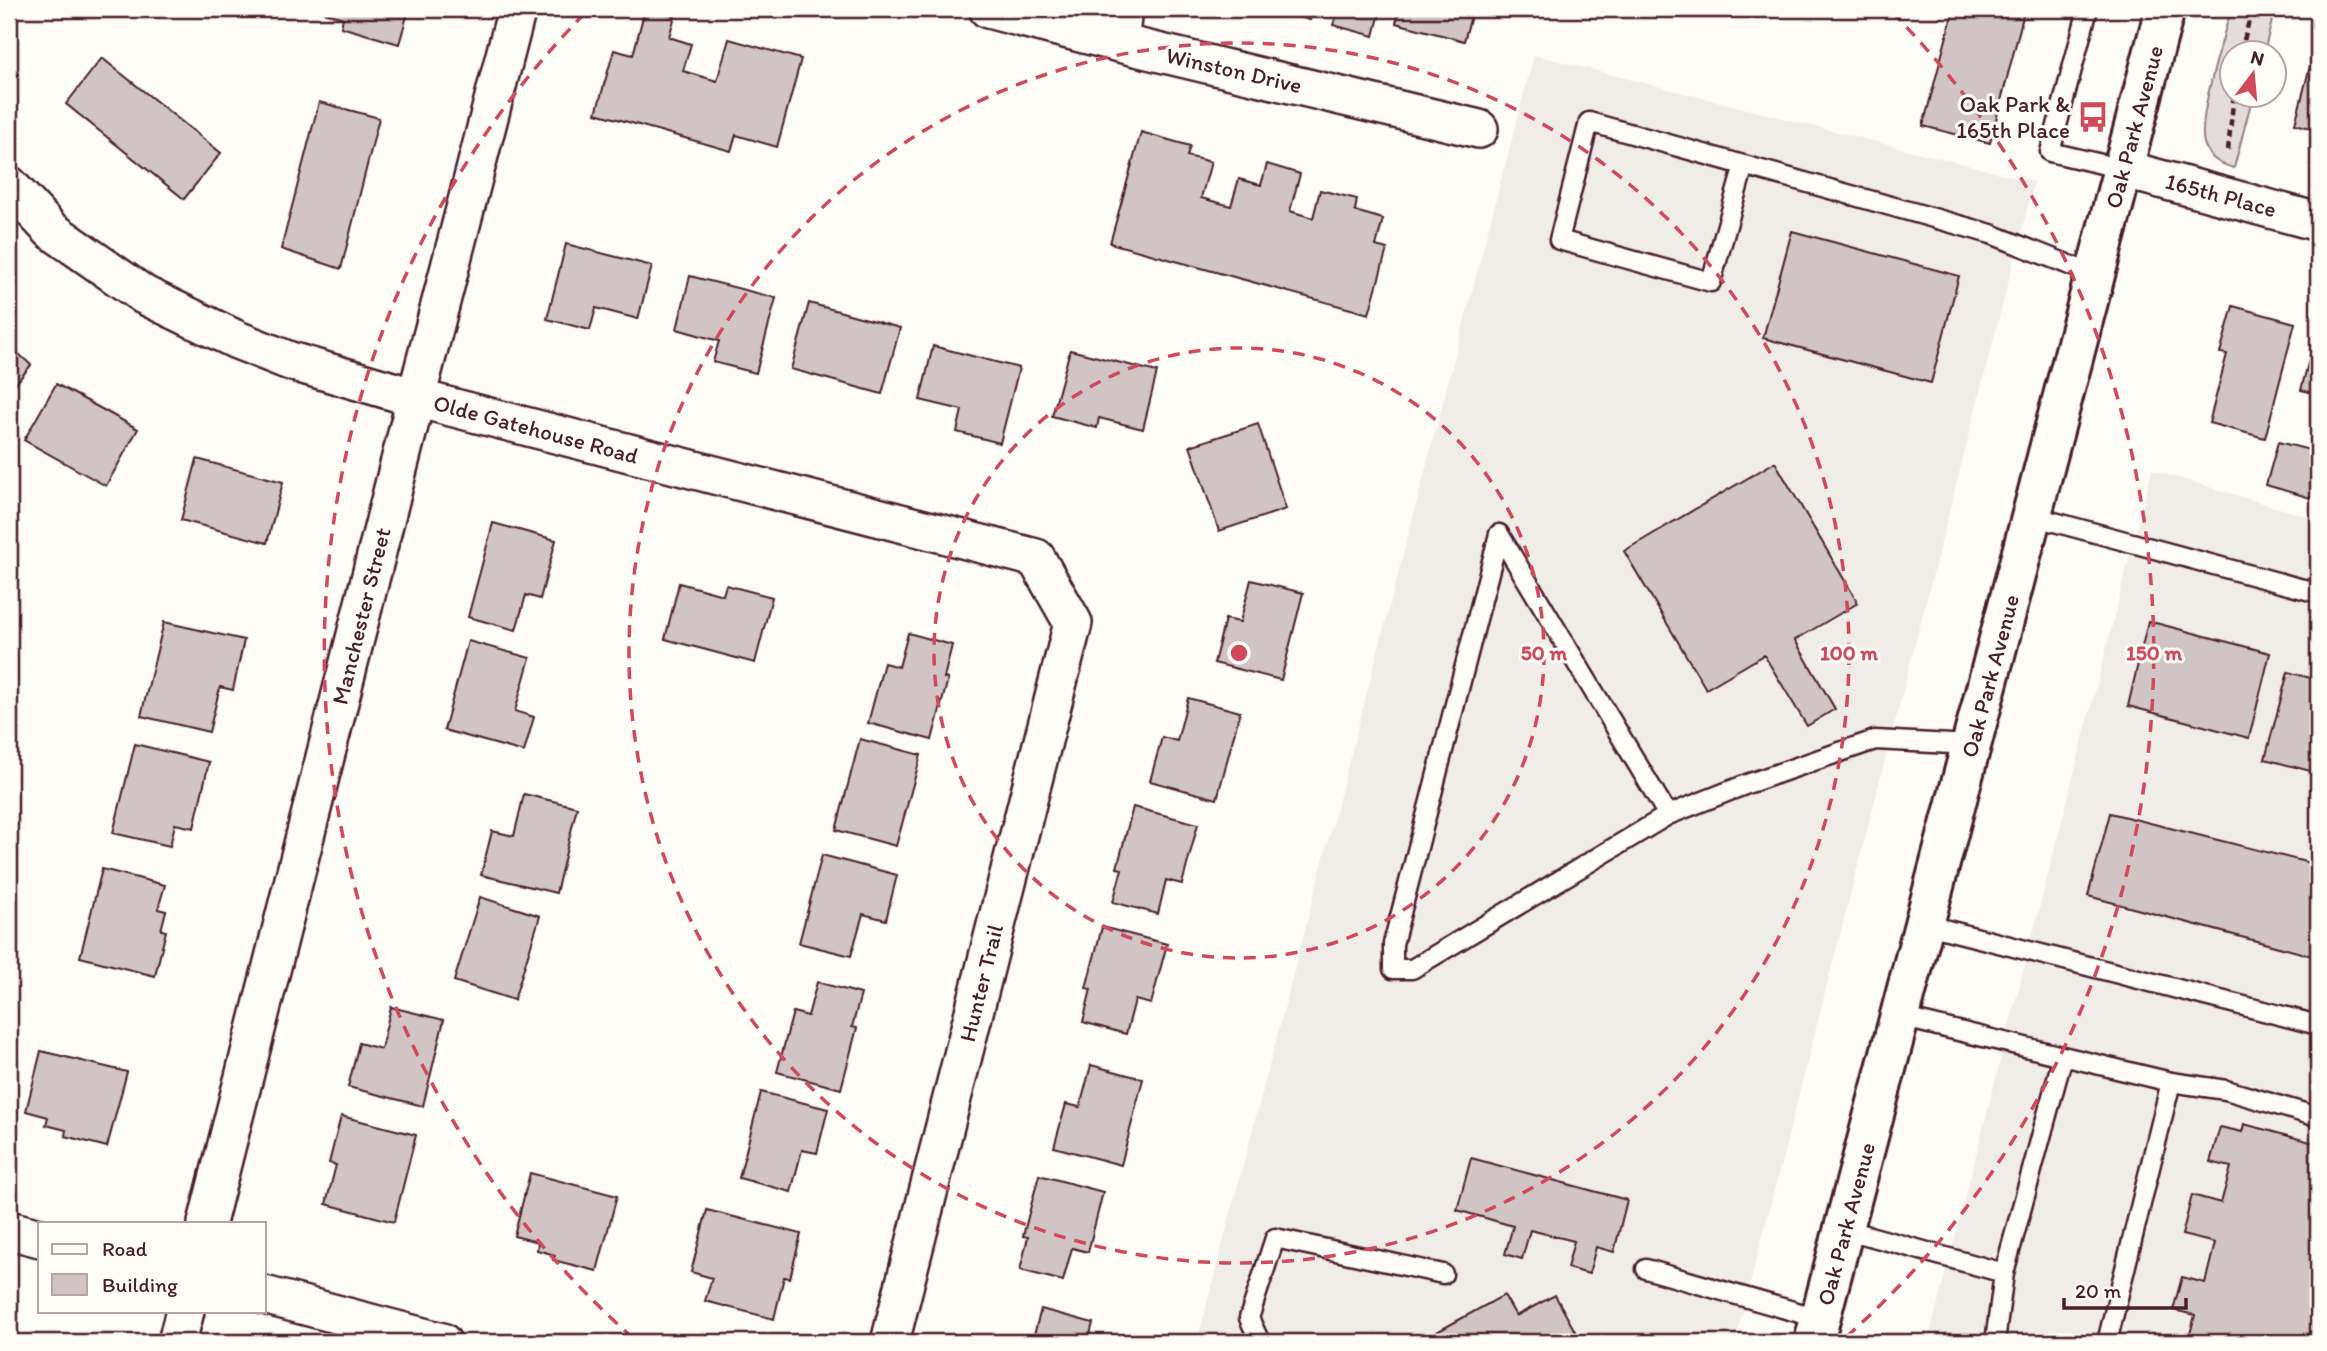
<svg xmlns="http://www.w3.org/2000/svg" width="2327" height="1351" viewBox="0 0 2327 1351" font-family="Itim,sans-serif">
<rect width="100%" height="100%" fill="#fdfcf7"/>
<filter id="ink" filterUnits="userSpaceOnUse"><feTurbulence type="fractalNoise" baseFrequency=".0143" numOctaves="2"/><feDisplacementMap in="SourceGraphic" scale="14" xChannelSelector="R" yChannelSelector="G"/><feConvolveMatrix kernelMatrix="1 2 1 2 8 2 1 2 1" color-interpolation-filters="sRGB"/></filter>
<g filter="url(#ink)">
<!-- built -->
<path fill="#f0ece8" d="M1534,55L2034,182L1735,1342H1197Z
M2152,470L2318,520V1342H1928Z"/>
<!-- grass -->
<path fill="#e3dcda" stroke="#967e82" stroke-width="2" d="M2231,9H2275L2264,52H2232V94L2253,95L2234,168C2220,164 2211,160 2205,146C2195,124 2224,36 2231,9Z"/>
<!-- building -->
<path fill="#d0c5c4" stroke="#4a1f2b" stroke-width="2" d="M313,9H409L399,44L341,27L343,18Z
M645,9L675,16L669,37L691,44L683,71L717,81L729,39L801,59L777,147L736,135L731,151L596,113L614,50L633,55Z
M1270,9H1313L1310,20Z
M1338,9H1381L1374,36L1333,25Z
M1400,9H1473L1464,41L1396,23Z
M1954,9H2025L1990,143L1923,126Z
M102,58L221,153L184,199L66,104Z
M2310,66L2318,68V130L2295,124Z
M319,102L379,118L341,269L281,249Z
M1141,132L1190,146L1187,156L1211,162L1201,198L1231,206L1239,179L1261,185L1267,164L1300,174L1290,211L1313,218L1320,190L1357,199L1355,211L1383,219L1376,246L1387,249L1369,314L1110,243Z
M1792,231L1959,276L1931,383L1763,338Z
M566,244L652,266L638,319L596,308L590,330L547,319Z
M690,276L776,298L756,373L713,362L719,341L677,329Z
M809,303L900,328L882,394L791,369Z
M2233,306L2295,323L2265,438L2209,423L2227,354L2220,353Z
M2316,333H2318V394L2301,390Z
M9,345L31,365L9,392Z
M933,346L1019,368L1000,443L957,432L962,410L920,400Z
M1070,350L1157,372L1143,429L1099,418L1097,428L1052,416Z
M56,384L138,429L106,486L24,440Z
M1258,424L1286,509L1219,531L1190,446Z
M2278,442L2318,452V484L2314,499L2266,485Z
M197,459L283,482L267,543L181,520Z
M1775,462L1858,603L1795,640L1835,709L1807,726L1764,655L1706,689L1624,551Z
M493,523L556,540L540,599L526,595L516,630L468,617Z
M1251,580L1303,593L1281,680L1214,663L1225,619L1240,622Z
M679,583L723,595L726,585L772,597L755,663L665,639Z
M2148,621L2270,653L2249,738L2128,706Z
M164,622L244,640L233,690L220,687L209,732L141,716Z
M908,633L952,645L944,678L948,679L932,740L868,723L884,663L899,667Z
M468,641L530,658L515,711L534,717L524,752L444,730Z
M2288,672L2318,680V773L2265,759Z
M1188,698L1240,712L1217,799L1150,781L1162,737L1177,741Z
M860,739L921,755L896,846L836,830Z
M135,744L209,762L194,828L175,824L170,846L113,833Z
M524,794L577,807L556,893L481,875L492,831L514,836Z
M1133,807L1198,824L1182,884L1166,880L1158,914L1113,902L1122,869L1117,868Z
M2110,813L2318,865V948L2316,957L2088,896Z
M822,855L897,875L886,920L863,914L851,956L799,943Z
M102,869L165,885L158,909L166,911L161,930L166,931L155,976L80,957Z
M480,897L540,916L514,1000L454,981Z
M1102,927L1167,944L1151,1004L1135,1000L1126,1034L1083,1022L1091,989L1086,988Z
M817,982L861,994L852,1027L857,1028L841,1089L777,1072L793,1012L808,1016Z
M391,1007L444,1020L423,1106L348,1087L359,1043L381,1049Z
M41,1051L127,1072L107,1147L65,1136L66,1130L46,1125L48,1117L26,1111Z
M1091,1065L1143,1079L1121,1165L1054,1147L1066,1104L1080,1107Z
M761,1092L828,1109L817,1153L802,1150L791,1192L739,1178Z
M341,1116L416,1135L394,1222L326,1204L336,1165L329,1163Z
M2244,1124L2318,1144V1342H2188L2195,1315L2173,1310L2182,1277L2205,1283L2215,1243L2182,1235L2192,1195L2221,1203L2231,1167L2210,1162L2220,1127L2242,1132Z
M1471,1158L1627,1200L1614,1252L1596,1247L1589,1274L1567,1268L1574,1241L1530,1230L1522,1259L1505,1254L1513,1226L1457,1210Z
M530,1173L617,1196L597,1271L553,1260L555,1255L537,1250L538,1242L514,1236Z
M1039,1175L1103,1192L1088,1252L1072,1248L1063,1281L1020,1270L1028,1237L1023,1236Z
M707,1210L801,1234L790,1278L784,1277L774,1319L705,1301L712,1278L691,1272Z
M1504,1295L1516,1316L1555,1295L1581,1342H1440L1435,1333Z
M1041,1309L1093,1323L1088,1342H1032Z"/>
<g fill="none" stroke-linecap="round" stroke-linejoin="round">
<defs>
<path id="service" d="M2088,9L2050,152L2123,169
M1744,165L1711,282L1559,240L1589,122L1991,234L2095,275
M2032,516L2318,593
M1499,534L1393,944V969H1412L1668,815L1747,784L1875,740L1971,745
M1499,534L1668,815
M1924,924L2318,1025
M1900,1017L2171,1082L2226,1090L2318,1117
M1844,1229L2004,1273L1995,1342
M1646,1269L1821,1319
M2004,1273L2063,1056
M1260,1342L1249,1318L1275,1238L1443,1274
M2107,1342L2171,1082"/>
<path id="minor" d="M988,9L1119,43L1479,129
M1119,43L1123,9
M2123,169L2318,222
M9,185L51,230L144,295L237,340L290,361L416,398L1036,558L1073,623L890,1342
M207,1223L416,398L517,9
M9,1230L40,1238
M264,1295L442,1342
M177,1342L185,1311"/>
<path id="tertiary" d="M1814,1342L2165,9"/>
</defs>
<!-- service casing -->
<use href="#service" stroke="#4a1f2b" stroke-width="23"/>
<!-- minor casing -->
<use href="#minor" stroke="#4a1f2b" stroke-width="42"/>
<!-- tertiary casing -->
<use href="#tertiary" stroke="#4a1f2b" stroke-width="44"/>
<!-- path -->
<path stroke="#4a1f2b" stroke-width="4.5" stroke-dasharray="7 5" stroke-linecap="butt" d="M2241,52L2252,9
M2228,150L2234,94"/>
<!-- service -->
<use href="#service" stroke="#fdfcf7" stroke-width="18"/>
<!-- minor -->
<use href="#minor" stroke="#fdfcf7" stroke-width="37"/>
<!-- tertiary -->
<use href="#tertiary" stroke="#fdfcf7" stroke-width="38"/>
</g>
</g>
<!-- distance rings -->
<g fill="none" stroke="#d1495b" stroke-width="3.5" stroke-dasharray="12 9">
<circle cx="1239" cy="653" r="305"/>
<circle cx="1239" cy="653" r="610"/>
<path d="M633 1338A915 915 0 0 1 586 12M1892 12A915 915 0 0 1 1845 1338"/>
</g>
<!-- icons -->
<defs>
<symbol id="bus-bare" viewBox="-9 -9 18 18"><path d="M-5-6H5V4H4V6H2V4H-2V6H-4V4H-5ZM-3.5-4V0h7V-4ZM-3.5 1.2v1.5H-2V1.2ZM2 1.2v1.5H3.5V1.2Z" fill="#d1495b" stroke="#fdfcf7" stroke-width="2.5" paint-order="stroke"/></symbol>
</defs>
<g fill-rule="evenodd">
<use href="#bus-bare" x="2071" y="95" width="44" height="44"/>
</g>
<g text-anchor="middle" stroke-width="6" stroke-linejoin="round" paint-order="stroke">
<!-- street labels -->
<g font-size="23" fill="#4a1f2b" stroke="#fdfcf7">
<text transform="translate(1234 70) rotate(13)" y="8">Winston Drive</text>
<text transform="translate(2134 127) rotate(-75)" y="8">Oak Park Avenue</text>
<text transform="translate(2221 195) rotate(15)" y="8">165th Place</text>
<text transform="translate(536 429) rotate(15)" y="8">Olde Gatehouse Road</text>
<text transform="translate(361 616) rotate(-76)" y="8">Manchester Street</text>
<text transform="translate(1990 676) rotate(-75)" y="8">Oak Park Avenue</text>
<text transform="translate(981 983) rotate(-76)" y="8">Hunter Trail</text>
<text transform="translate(1846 1224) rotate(-75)" y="8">Oak Park Avenue</text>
</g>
<!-- poi labels -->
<g font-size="23" fill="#4a1f2b" stroke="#fdfcf7" text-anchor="end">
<text x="2070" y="112">Oak Park &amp;<tspan x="2070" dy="26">165th Place</tspan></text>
</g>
</g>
<circle cx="1239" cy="653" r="10" fill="#d1495b" stroke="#fdfcf7" stroke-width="3.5"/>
<g font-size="21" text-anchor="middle" font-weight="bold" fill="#d1495b" stroke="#fdfcf7" stroke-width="6" stroke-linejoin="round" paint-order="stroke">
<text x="1544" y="660">50 m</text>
<text x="1849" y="660">100 m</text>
<text x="2154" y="660">150 m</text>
</g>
<!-- margin -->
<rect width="2327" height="1351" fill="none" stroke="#fdfcf7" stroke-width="35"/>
<rect x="18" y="18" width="2292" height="1316" fill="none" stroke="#4a1f2b" stroke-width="2.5" filter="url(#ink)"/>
<!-- legend -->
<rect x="38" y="1222" width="228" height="91" fill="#fdfcf7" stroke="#b5a4a5" stroke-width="2"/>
<rect x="52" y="1244" width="35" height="10" fill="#fdfcf7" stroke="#b5a4a5" stroke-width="2"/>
<text x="102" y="1256" font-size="21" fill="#4a1f2b">Road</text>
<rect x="52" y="1274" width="35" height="21" fill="#d0c5c4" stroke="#b5a4a5" stroke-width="2"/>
<text x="102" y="1292" font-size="21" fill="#4a1f2b">Building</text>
<!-- north arrow -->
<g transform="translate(2253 74) rotate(16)"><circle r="33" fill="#fdfcf7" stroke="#b5a4a5" stroke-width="2"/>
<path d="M0-5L12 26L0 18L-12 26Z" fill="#d1495b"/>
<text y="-10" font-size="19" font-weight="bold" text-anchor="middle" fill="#4a1f2b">N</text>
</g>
<!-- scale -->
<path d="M2064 1298v10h122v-10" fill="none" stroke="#4a1f2b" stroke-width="3.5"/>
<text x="2075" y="1298" font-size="21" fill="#4a1f2b" stroke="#fdfcf7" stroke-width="5" paint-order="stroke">20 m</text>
</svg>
